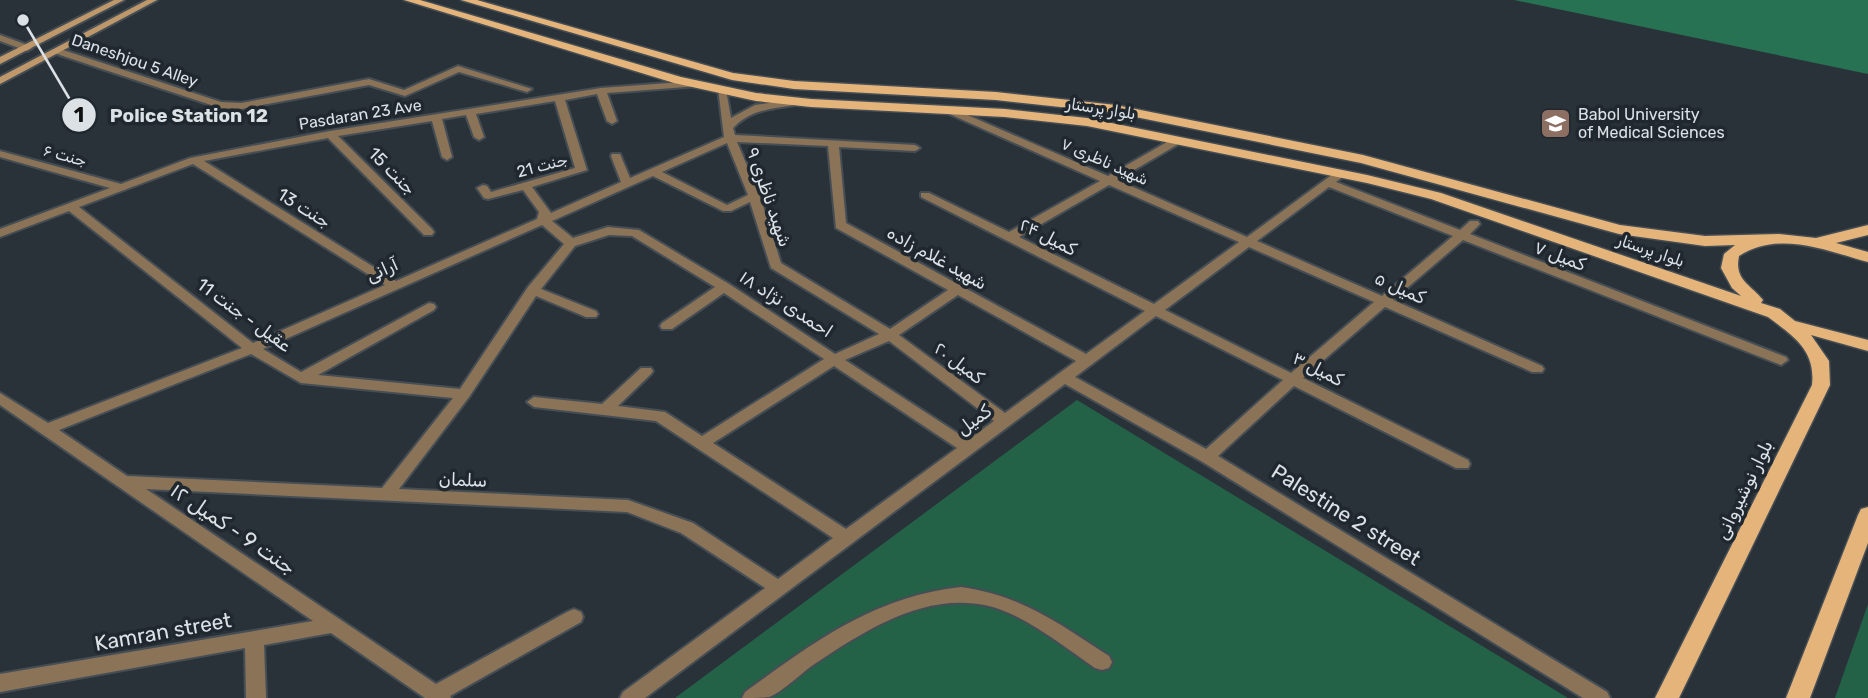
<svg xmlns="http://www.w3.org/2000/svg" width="1868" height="698" viewBox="0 0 1868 698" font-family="Rubik,Cairo,sans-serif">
<rect width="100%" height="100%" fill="#2a3239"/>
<!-- green -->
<path fill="#246248" d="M1077,400L1568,698H675Z
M1868,604V698H1835Z"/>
<!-- forest -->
<path fill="#287254" d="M1514,0H1868V74Z"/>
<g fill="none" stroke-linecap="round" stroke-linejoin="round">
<defs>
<path id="minor" d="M0,35L30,46L32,48L27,51L0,41Z
M57,48L221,102L241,103L369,79L404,90L458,66L532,89L527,92L459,72L405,96L369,85L241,109L220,108L54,53V49Z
M696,81L701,84L699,86L607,93L617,121L612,124L607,121L597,94L565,100L587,170L532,187L551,213L621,182L611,156L612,154H620L630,178L724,137L718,88L726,90L731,118L755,105L796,99L800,100V104C774,109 752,108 733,128L735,135L915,145L920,148L915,151L839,147L846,223L1086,354L1145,311L921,197V193H929L1009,232L1100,181L945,112L944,110L949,107L1108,176L1174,138H1182V142L1117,180L1247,237L1337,171H1345V175L1336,182L1460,230L1470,221H1478L1480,224L1470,234L1786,357L1788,360L1781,365L1776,363L1463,240L1393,300L1542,366L1544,369L1542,372H1532L1385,307L1303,378L1468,460L1470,464L1468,468H1456L1294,386L1218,456L1607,692L1610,698H1583L1201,461L1065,384L645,698H620L623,692L765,588L681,533L627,512L146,489L436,684L567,612L574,609L581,612L583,617L581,622L450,696L451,698H425L331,633L264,645L266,698H246L245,648L0,692V674L313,621L0,405V393L48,423L242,348L69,211L0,237V229L110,188L0,157V151L121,184L190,158L330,131L601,88ZM555,101L575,168L491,192L487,186L483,185L477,188L484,198L488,199L523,190L539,212L537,219L396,281L204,161L328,138L424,235H432L434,232L432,229L338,136L432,121L442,157L447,160L452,157L442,119L466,115L474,137L479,140L484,137L476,114ZM737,142L828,146L836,228L948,290L890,329L781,263L760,196ZM727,143L748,195L727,205L662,172ZM193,164L385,285L253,343L79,207ZM653,176L723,211H731L750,202L771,268L879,334L835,354L729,284L639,230L608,227L573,238L552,221ZM1109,185L1239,242L1154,304L1019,237ZM1329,187L1453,236L1382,296L1257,241ZM542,225L564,244L528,287L460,389L318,375L434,310L436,307L434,304L429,303L301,372L263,349ZM609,235L632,236L715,287L662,323L660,326L662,329H672L724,293L824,359L702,436L665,412L618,406L651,374L653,371L651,368H641L602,404L534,397L527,402L534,407L656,421L833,538L778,579L693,523L628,500L399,489L469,397L536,296L586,317H596L598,314L596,311L541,289L575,246ZM1249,247L1374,302L1291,373L1165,310ZM958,295L1076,361L1005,413L899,335ZM1156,316L1283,380L1206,449L1075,377ZM889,341L994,421L968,440L845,360ZM251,354L301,383L453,398L382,488L127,476L59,430ZM834,366L957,448L846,529L713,443Z
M961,587C1023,596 1058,623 1109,656L1112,662L1109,668L1102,670L1095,668C1064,647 1025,615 989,606C926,591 867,629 816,663C802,672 784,691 769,697C762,698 750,698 742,698L745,692C814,642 873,597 961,587Z"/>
<path id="secondary" d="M114,0H124L0,64V57Z
M147,0H157L0,84V77Z"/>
<path id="primary" d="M404,0H420L681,77L756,93L811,99L1005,109L1087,118L1367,175L1441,193L1741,296L1732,288L1721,268L1724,254L1735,245L1705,246L1619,234L1361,163L1116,113L996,100L794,89L732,80L461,0H477L733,73L794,81L996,92L1116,105L1363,155L1620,225L1705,236L1779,234L1816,238L1868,225V235L1836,243L1868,252V262C1827,251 1779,230 1739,256C1734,280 1750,284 1763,300L1761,303L1780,309L1795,321L1868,340V351L1811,335L1829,361L1830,385L1679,698H1655L1812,385C1816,350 1793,336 1768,317L1431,199L1367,183L1087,126L1005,117L811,107L756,101L674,83Z
M1868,507V543L1810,698H1786L1858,515L1861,509Z"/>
</defs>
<!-- minor casing -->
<use href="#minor" stroke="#464e55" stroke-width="4"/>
<!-- secondary casing -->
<use href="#secondary" stroke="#464e55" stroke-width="4"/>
<!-- primary casing -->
<use href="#primary" stroke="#464e55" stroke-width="3"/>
<!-- minor -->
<use href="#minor" fill="#8b7358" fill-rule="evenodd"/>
<!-- secondary -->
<use href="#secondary" fill="#be986b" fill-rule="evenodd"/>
<!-- primary -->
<use href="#primary" fill="#e5b47a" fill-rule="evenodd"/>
</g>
<!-- icons -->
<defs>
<symbol id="university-square" viewBox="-11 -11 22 22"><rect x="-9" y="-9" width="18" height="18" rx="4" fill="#8d6e63" stroke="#20282f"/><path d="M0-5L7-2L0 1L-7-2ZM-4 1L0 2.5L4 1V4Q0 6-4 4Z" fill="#fff"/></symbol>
</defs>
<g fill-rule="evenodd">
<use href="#university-square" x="1538" y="106" width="35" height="35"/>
</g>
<g text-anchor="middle" stroke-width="7" stroke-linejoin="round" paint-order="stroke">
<!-- far-street labels -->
<g font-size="16" fill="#dbe1e5" stroke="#20282f">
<text transform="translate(135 60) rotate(19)" y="6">Daneshjou 5 Alley</text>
<text transform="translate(1101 108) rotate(9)" y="6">بلوار پرستار</text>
<text transform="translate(360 114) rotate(-9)" y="6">Pasdaran 23 Ave</text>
<text transform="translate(65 155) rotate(15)" y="6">جنت ۶</text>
<text transform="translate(1105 161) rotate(24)" y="6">شهید ناظری ۷</text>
<text transform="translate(542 165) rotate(-15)" y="6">جنت 21</text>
<text transform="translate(1651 250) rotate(19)" y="6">بلوار پرستار</text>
</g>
<!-- far-poi labels -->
<g font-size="16" fill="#dbe1e5" stroke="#20282f" text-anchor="start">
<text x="1578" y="120">Babol University<tspan x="1578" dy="18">of Medical Sciences</tspan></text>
</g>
<!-- street labels -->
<g font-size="18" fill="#dbe1e5" stroke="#20282f">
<text transform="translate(392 171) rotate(45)" y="6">جنت 15</text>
<text transform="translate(769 197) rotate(71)" y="6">شهید ناظری ۹</text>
<text transform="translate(304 208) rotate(32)" y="6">جنت 13</text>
<text transform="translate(1048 237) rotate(27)" y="6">کمیل ۲۴</text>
<text transform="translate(1560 256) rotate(21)" y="6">کمیل ۷</text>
<text transform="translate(937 258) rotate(29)" y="6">شهید غلام زاده</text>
<text transform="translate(382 270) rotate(-24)" y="6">آرانی</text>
<text transform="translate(1400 288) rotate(24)" y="6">کمیل ۵</text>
<text transform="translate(786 304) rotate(33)" y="6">احمدی نژاد ۱۸</text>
<text transform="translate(244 315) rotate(36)" y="6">عقیل - جنت 11</text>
<text transform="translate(959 363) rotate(37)" y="6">کمیل ۲۰</text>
<text transform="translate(1318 369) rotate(27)" y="6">کمیل ۳</text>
<text transform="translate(974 420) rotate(-36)" y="6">کمیل</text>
<text transform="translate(463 480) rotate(2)" y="6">سلمان</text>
<text transform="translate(1744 490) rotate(-64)" y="6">بلوار نوشیروانی</text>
</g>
<!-- near-street labels -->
<g font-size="21" fill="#dbe1e5" stroke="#20282f">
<text transform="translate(1346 515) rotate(32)" y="7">Palestine 2 street</text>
<text transform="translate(233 529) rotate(34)" y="7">جنت 9 - کمیل ۱۲</text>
<text transform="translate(163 632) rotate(-10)" y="7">Kamran street</text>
</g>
</g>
<!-- callouts -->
<path fill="none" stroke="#dbe1e5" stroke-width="2.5" d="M23 20L79 115"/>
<g fill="#dbe1e5" stroke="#20282f" stroke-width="2.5">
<circle cx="23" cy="20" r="7"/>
<circle cx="79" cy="115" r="18"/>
</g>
<g font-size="21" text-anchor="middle" font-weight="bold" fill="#111">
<text x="79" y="122">1</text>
</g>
<g font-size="19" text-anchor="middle" font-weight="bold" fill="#dbe1e5" stroke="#20282f" stroke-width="7" stroke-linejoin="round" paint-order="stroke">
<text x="189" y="122">Police Station 12</text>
</g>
</svg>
